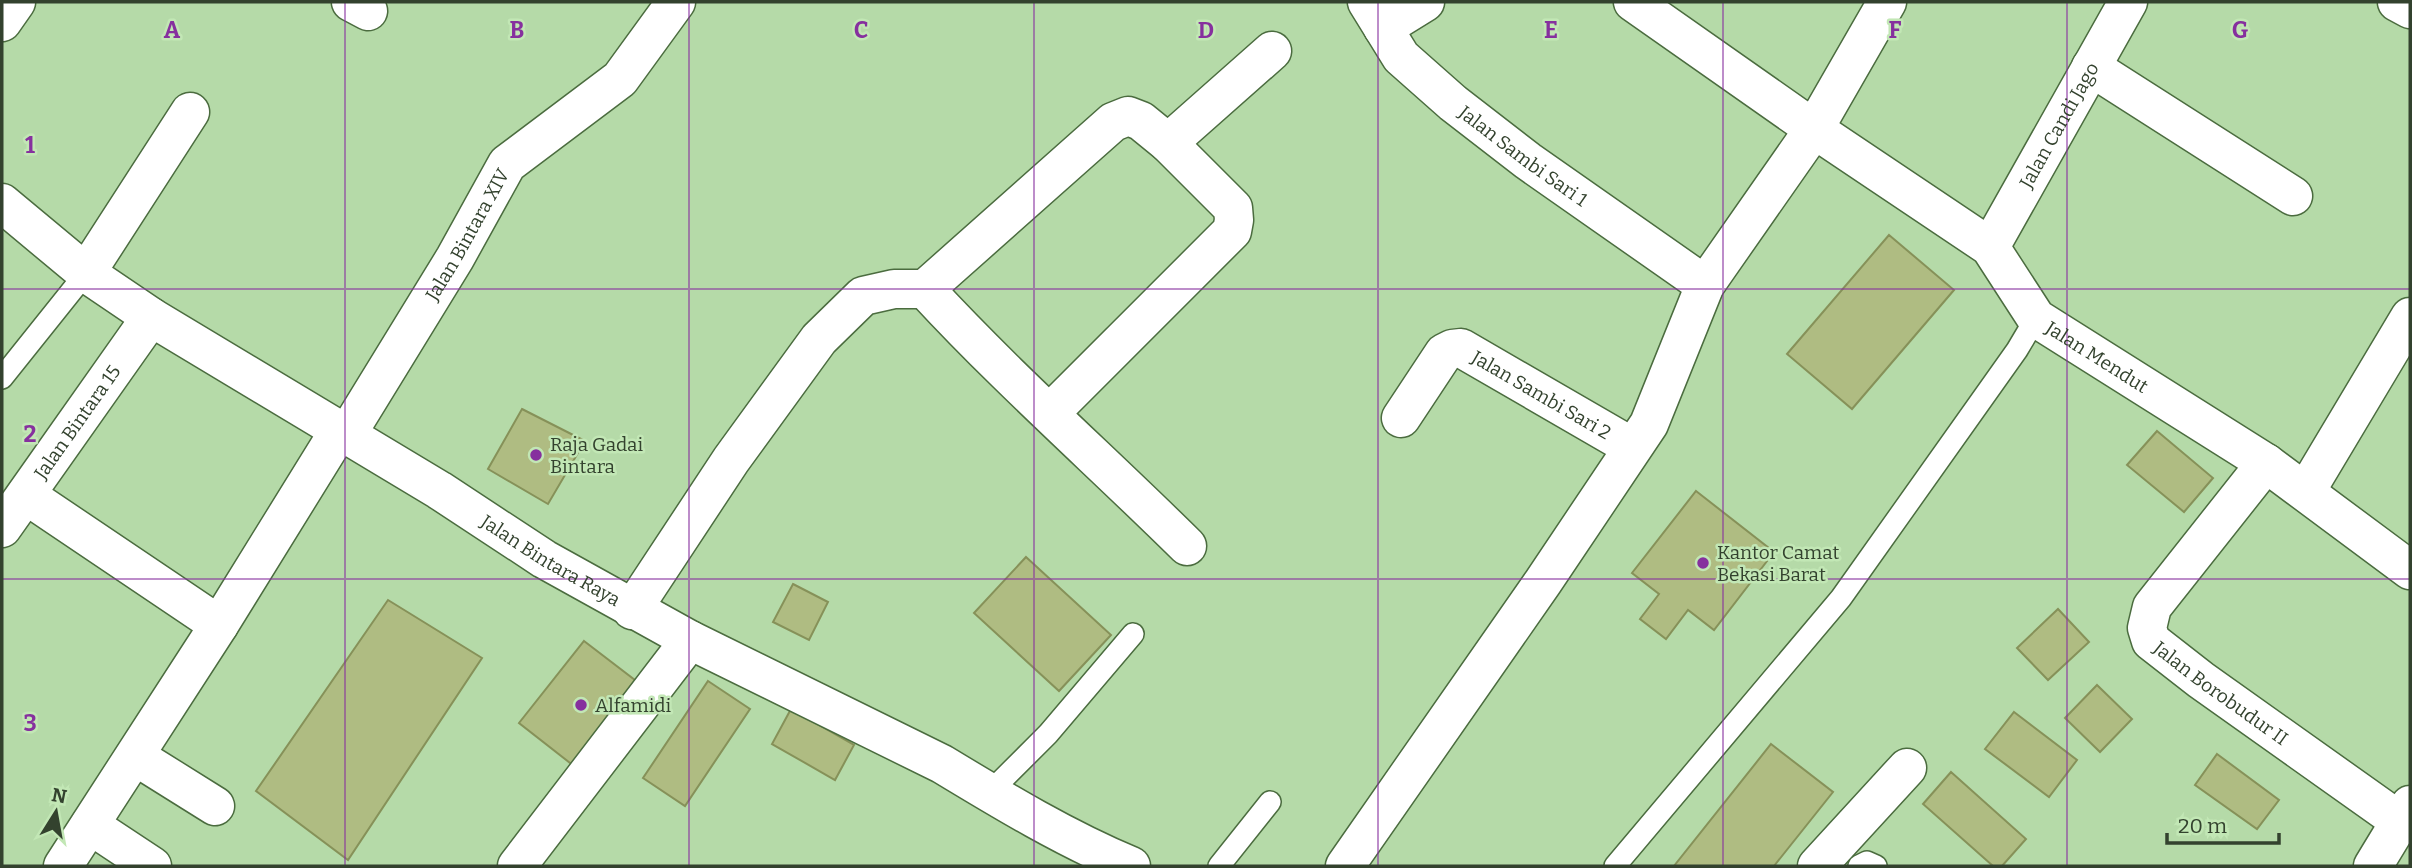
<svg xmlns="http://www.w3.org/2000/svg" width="2412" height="868" viewBox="0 0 2412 868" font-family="Bitter,serif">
<rect width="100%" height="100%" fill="#b5daa8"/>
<!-- building -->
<path fill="#afbc82" stroke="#869159" stroke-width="2" d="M1889,235L1954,290L1852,409L1787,354Z
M522,409L585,441L548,504L488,469Z
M2157,431L2213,478L2184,512L2127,465Z
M1696,491L1774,552L1714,630L1688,610L1666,639L1640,619L1659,594L1632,573Z
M1026,557L1111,635L1059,691L974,613Z
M793,584L828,602L809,640L773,622Z
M388,600L482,658L348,860L256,791Z
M2058,609L2089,642L2048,680L2017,648Z
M584,641L644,687L579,770L519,723Z
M708,681L750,709L685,806L643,778Z
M2097,685L2132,719L2100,752L2065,718Z
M791,709L854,745L835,780L772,744Z
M2014,712L2077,760L2049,797L1985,749Z
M1771,744L1833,792L1774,866H1674Z
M2217,754L2279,800L2257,829L2195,785Z
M1951,772L2026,839L2002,866H1993L1923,804Z"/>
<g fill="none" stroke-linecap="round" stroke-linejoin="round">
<defs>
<path id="lane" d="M2,378L86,273
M989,793L1048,734L1133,634
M1219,866L1270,802
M1615,866L1841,598L2017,350L2036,318
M1859,866L1867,862L1876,866"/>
<g id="street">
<path d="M351,2L368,11"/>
<path id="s1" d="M1367,2L1401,57L1453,103L1528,161L1705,285"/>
<path id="s2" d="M1633,2L1814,129L1990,247L2036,318L2266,463L2410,570"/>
<path d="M2397,2L2410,9"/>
<path d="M2,22L16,2"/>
<path d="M1383,28L1425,2"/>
<path d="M2091,67L2293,196"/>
<path id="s3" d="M1990,247L2128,2"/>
<path d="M86,273L190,112"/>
<path d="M925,289C1008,379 1100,460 1187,546"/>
<path d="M1050,413L1232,231L1234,220L1233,208L1168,143"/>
<path id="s4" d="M1401,418L1444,353L1452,349L1461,348L1632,447"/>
<path id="s5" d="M347,434L455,258L507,164L620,79L676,2"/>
<path id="s6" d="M2266,463L2152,607L2147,628L2151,641L2201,680L2401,822"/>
<path d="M2306,491L2410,317"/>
<path d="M26,495L219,625"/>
<path id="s7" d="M2,528L151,317"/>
<path d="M632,610L731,460L819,339L863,296L894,289H925L1113,122L1128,116L1141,121L1168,143L1272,51"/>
<path d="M135,756L215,806"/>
<path d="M90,825L152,866"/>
<path d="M63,866L219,625L339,431"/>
<path d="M517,866L690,640"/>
<path d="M1345,866L1543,582L1649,424L1705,285L1814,129L1887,2"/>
<path d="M1817,866L1907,768"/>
<path d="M2373,866L2410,805"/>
</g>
<g id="primary">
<path id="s8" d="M2,203L86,273L151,317L439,490L544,559L690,640L942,764C1003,801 1066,839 1131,866"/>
</g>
</defs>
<!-- lane casing -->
<use href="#lane" stroke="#4b6c3f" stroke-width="24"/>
<!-- street casing -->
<use href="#street" stroke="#4b6c3f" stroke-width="41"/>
<!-- primary casing -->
<use href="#primary" stroke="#4b6c3f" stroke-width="41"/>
<!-- lane -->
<use href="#lane" stroke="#fff" stroke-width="21"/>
<!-- street -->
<use href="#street" stroke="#fff" stroke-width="38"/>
<!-- primary -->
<use href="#primary" stroke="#fff" stroke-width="38"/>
</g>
<!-- grid -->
<path fill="none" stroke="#86309e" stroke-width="2" stroke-opacity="0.55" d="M345,2V866M689,2V866M1034,2V866M1378,2V866M1723,2V866M2067,2V866M2,289H2410M2,579H2410"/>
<!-- markers -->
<g fill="#86309e" stroke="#c2e7b5" stroke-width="2.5">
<circle cx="536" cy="455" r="7"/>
<circle cx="1703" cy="563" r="7"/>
<circle cx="581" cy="705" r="7"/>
</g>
<g text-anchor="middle" stroke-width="5" stroke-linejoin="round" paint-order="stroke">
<!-- street labels -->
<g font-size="19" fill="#33422e" stroke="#c2e7b5">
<text dy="7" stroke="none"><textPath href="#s3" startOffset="140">Jalan Candi Jago</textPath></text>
<text dy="7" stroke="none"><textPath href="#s1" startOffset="222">Jalan Sambi Sari 1</textPath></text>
<text dy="7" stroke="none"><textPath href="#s5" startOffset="233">Jalan Bintara XIV</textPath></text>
<text dy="7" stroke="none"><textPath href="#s2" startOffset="590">Jalan Mendut</textPath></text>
<text dy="7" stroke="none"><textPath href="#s4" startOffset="189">Jalan Sambi Sari 2</textPath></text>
<text dy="7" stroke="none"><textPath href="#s7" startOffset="130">Jalan Bintara 15</textPath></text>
<text dy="7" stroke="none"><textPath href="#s8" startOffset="656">Jalan Bintara Raya</textPath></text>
<text dy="7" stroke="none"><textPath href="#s6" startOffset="306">Jalan Borobudur II</textPath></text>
</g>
<!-- poi labels -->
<g font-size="19" fill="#33422e" stroke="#c2e7b5" text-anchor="start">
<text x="550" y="451">Raja Gadai<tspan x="550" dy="22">Bintara</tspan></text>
<text x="1717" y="559">Kantor Camat<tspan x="1717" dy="22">Bekasi Barat</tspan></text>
<text x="595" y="712">Alfamidi</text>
</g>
</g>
<g font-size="23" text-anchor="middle" font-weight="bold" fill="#86309e" stroke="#c2e7b5" stroke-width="5" stroke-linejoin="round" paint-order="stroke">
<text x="172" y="38">A</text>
<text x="517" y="38">B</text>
<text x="861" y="38">C</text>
<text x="1206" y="38">D</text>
<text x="1551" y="38">E</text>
<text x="1895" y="38">F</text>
<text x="2240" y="38">G</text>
<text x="30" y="153">1</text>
<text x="30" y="442">2</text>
<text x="30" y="731">3</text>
</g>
<!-- border -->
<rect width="2412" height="868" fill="none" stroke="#33422e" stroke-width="7"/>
<!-- north arrow -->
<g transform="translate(56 812) rotate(11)" stroke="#c2e7b5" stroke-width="5" paint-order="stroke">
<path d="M0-5L12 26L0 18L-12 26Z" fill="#33422e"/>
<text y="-10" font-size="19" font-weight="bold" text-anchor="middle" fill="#33422e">N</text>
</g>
<!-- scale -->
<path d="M2167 833v10h112v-10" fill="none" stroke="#33422e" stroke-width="3.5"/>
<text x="2178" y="833" font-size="21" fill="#33422e" stroke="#c2e7b5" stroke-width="5" paint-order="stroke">20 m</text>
</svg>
